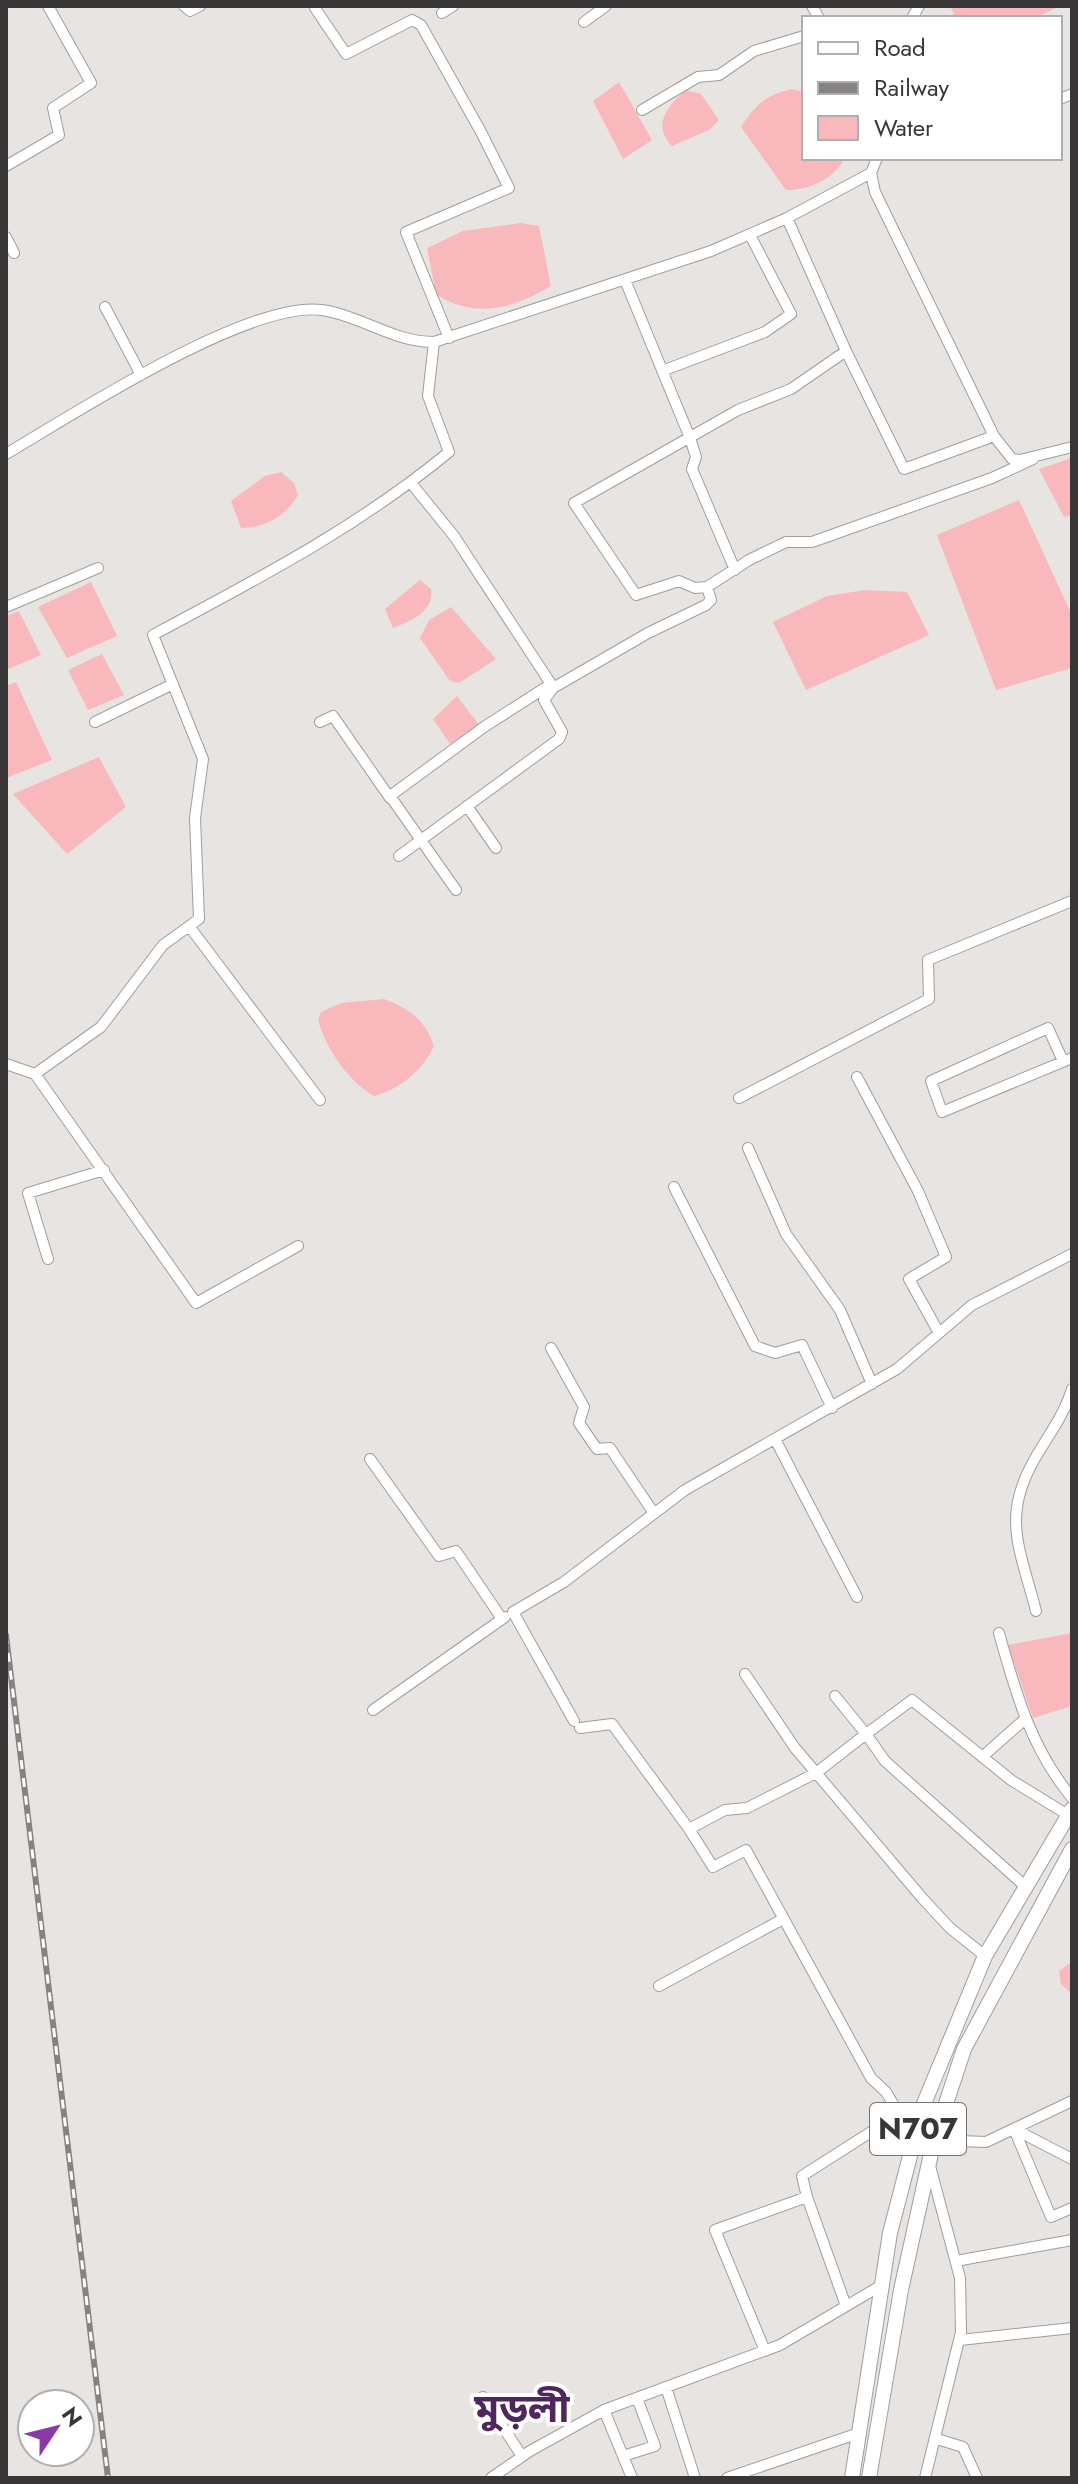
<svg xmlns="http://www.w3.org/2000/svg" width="1078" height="2484" viewBox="0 0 1078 2484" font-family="Jost,'Noto Sans Bengali',sans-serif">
<rect width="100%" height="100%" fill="#e8e4e2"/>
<!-- water -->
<path fill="#f9b8bc" d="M950,6H1060L1035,18H956Z
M619,82L652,140L623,159L593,101Z
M792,89L804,92V158H844C836,179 806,191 786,190L741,127C755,105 766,95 792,89Z
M686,90L701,94L719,120L709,130L672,146C651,125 668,105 686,90Z
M521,223L539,226L551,286C514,308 475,320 436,294L427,248L463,231Z
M1072,458V515L1064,517L1039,469Z
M281,472L294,483L298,495C286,516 264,528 241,528L231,501L265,476Z
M1019,500L1071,613L1072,668L996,690L937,535Z
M420,580L431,589C435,611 410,622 393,628L385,609Z
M91,582L117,636L67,658L38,607Z
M865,590L907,592L929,635L806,690L773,622L827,596Z
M451,607L496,659L459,683L450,681L420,638L429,620Z
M19,611L41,655L6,670V616Z
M102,654L124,695L88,710L68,670Z
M16,682L52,760L6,778V686Z
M457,696L479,725L450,744L433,719Z
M99,757L126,807L67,854L13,794Z
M384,999C410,1009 425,1020 434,1046C423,1070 399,1090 374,1096C348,1081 326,1049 318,1020L321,1012L341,1003Z
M1072,1633V1706L1033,1718L1008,1645Z
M1072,1962V1992H1070L1061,1984L1059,1971Z"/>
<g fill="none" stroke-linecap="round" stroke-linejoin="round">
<defs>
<path id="minor" d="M184,6L190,11L200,6
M812,6L819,18
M315,8L346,54L412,20L421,25L481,132L509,188L406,232L449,338
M442,13L453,6
M912,18L919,6
M584,22L606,6
M1060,99L1072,94
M642,110L698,77L719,75L754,51L804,36
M877,158L871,173L875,192L994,436L1012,459L1020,460L1072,447
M6,166L59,135L53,108L91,83L48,6
M787,218L846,351
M6,237L14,253
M625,280L690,438L696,457L692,469L735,570
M105,307L141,375
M662,371L765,332L791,314L750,235
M994,436L904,469L846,351L791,389L738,410L574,503L636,595L679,581L695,588L707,587L749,560L786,542H812L992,478L1033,459
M6,454C72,415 249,300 322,310C362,316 393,342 434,342L711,251L787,218L871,173
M411,483L454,536L551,684L484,727L390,796L456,890
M6,607L98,568
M95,722L173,684
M320,722L333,716L390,798
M467,806L496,848
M399,856L559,739L562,732L544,700L553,688L648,633L706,605L711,600L707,587
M189,926L320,1100
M1063,1061L1048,1028L931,1081L942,1112L1072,1058
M6,1064L35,1074L101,1027L163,945L199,919L195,818L203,759L153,635C259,578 355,529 449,452L428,396L434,342
M35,1074L196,1303L298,1246
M857,1077L918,1191L946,1257L909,1279L939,1333
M739,1098L929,999L928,960L1072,901
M748,1148L786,1234L840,1310L872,1384
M674,1187L755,1346L775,1353L802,1345L832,1408
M48,1259L28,1193L104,1170
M551,1348L584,1407L579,1423L597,1449L610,1448L653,1512
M776,1441L857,1597
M370,1459L439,1556L456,1551L502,1619
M1036,1611C1020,1548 1000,1516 1037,1455C1050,1433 1065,1413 1072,1389
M999,1633C1016,1694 1031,1748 1072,1798
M745,1674L795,1748L923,1899L950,1928L985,1956
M373,1710L505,1617
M574,1721L513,1612L564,1582L685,1490L897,1369L972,1305L1072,1254
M580,1728L612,1724L689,1829L725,1810L747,1808L816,1773L866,1734L835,1696
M982,1757L1024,1720
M689,1829L713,1867L746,1850L871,2078L886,2092L915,2141
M1026,1887L885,1761L866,1734L912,1700L1011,1780L1068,1815
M659,1986L783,1919
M1014,2129L1051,2217L1072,2208
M1014,2129L1072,2159
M934,2140L986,2142L1072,2101
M807,2197L846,2306
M956,2261L1072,2240
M960,2340L1072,2328
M765,2351L715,2230L807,2197L802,2176L899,2114
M666,2387L695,2478
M483,2397L522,2456
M604,2410L632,2478
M937,2439L963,2447L977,2478
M623,2456L655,2446L637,2398
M491,2478L530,2451L604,2410L780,2345L882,2285
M727,2478L859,2433
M925,2478L961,2332L960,2278L930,2166"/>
<path id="highway" d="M852,2478L890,2233L923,2106L985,1956L1072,1809
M869,2478L901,2290L934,2140L964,2049L1072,1849"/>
</defs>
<!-- minor casing -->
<use href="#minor" stroke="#a19d9b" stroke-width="12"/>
<!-- highway casing -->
<use href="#highway" stroke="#a19d9b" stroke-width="16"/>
<!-- minor -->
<use href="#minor" stroke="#fff" stroke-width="10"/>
<!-- highway -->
<use href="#highway" stroke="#fff" stroke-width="14"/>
<defs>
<path id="rail" d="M6,1635L108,2478"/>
</defs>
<!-- rail casing -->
<use href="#rail" stroke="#858281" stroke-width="6"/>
<!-- rail -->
<use href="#rail" stroke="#fff" stroke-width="3" stroke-dasharray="9" stroke-linecap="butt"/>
</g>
<g text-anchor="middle" stroke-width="8" stroke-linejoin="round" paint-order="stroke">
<!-- shield labels -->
<rect fill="#fff" stroke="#747272" stroke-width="2" x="870" y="2103" width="96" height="52" rx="6"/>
<g font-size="30" font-weight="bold" fill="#383636">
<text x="918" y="2139">N707</text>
</g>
<!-- district labels -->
<g font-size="40" font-weight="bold" fill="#4f275d" stroke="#fff">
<text x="522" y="2422">মুড়লী</text>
</g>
</g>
<!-- border -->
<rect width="1078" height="2484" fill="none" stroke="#383636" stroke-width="16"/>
<!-- legend -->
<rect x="802" y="16" width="260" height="144" fill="#ffffff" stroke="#afafaf" stroke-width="2"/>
<rect x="818" y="42" width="40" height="12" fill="#ffffff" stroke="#afafaf" stroke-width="2"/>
<text x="874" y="56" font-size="24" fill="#383636">Road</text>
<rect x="818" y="82" width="40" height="12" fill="#858281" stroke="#afafaf" stroke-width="2"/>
<text x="874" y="96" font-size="24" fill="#383636">Railway</text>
<rect x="818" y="116" width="40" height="24" fill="#f9b8bc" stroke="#afafaf" stroke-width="2"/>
<text x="874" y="136" font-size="24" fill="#383636">Water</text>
<!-- north arrow -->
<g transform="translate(56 2428) rotate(55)"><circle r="38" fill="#ffffff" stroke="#afafaf" stroke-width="2"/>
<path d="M0-6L14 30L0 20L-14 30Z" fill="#8c39a8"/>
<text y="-12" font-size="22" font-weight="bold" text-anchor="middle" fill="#383636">N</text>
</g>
</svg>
